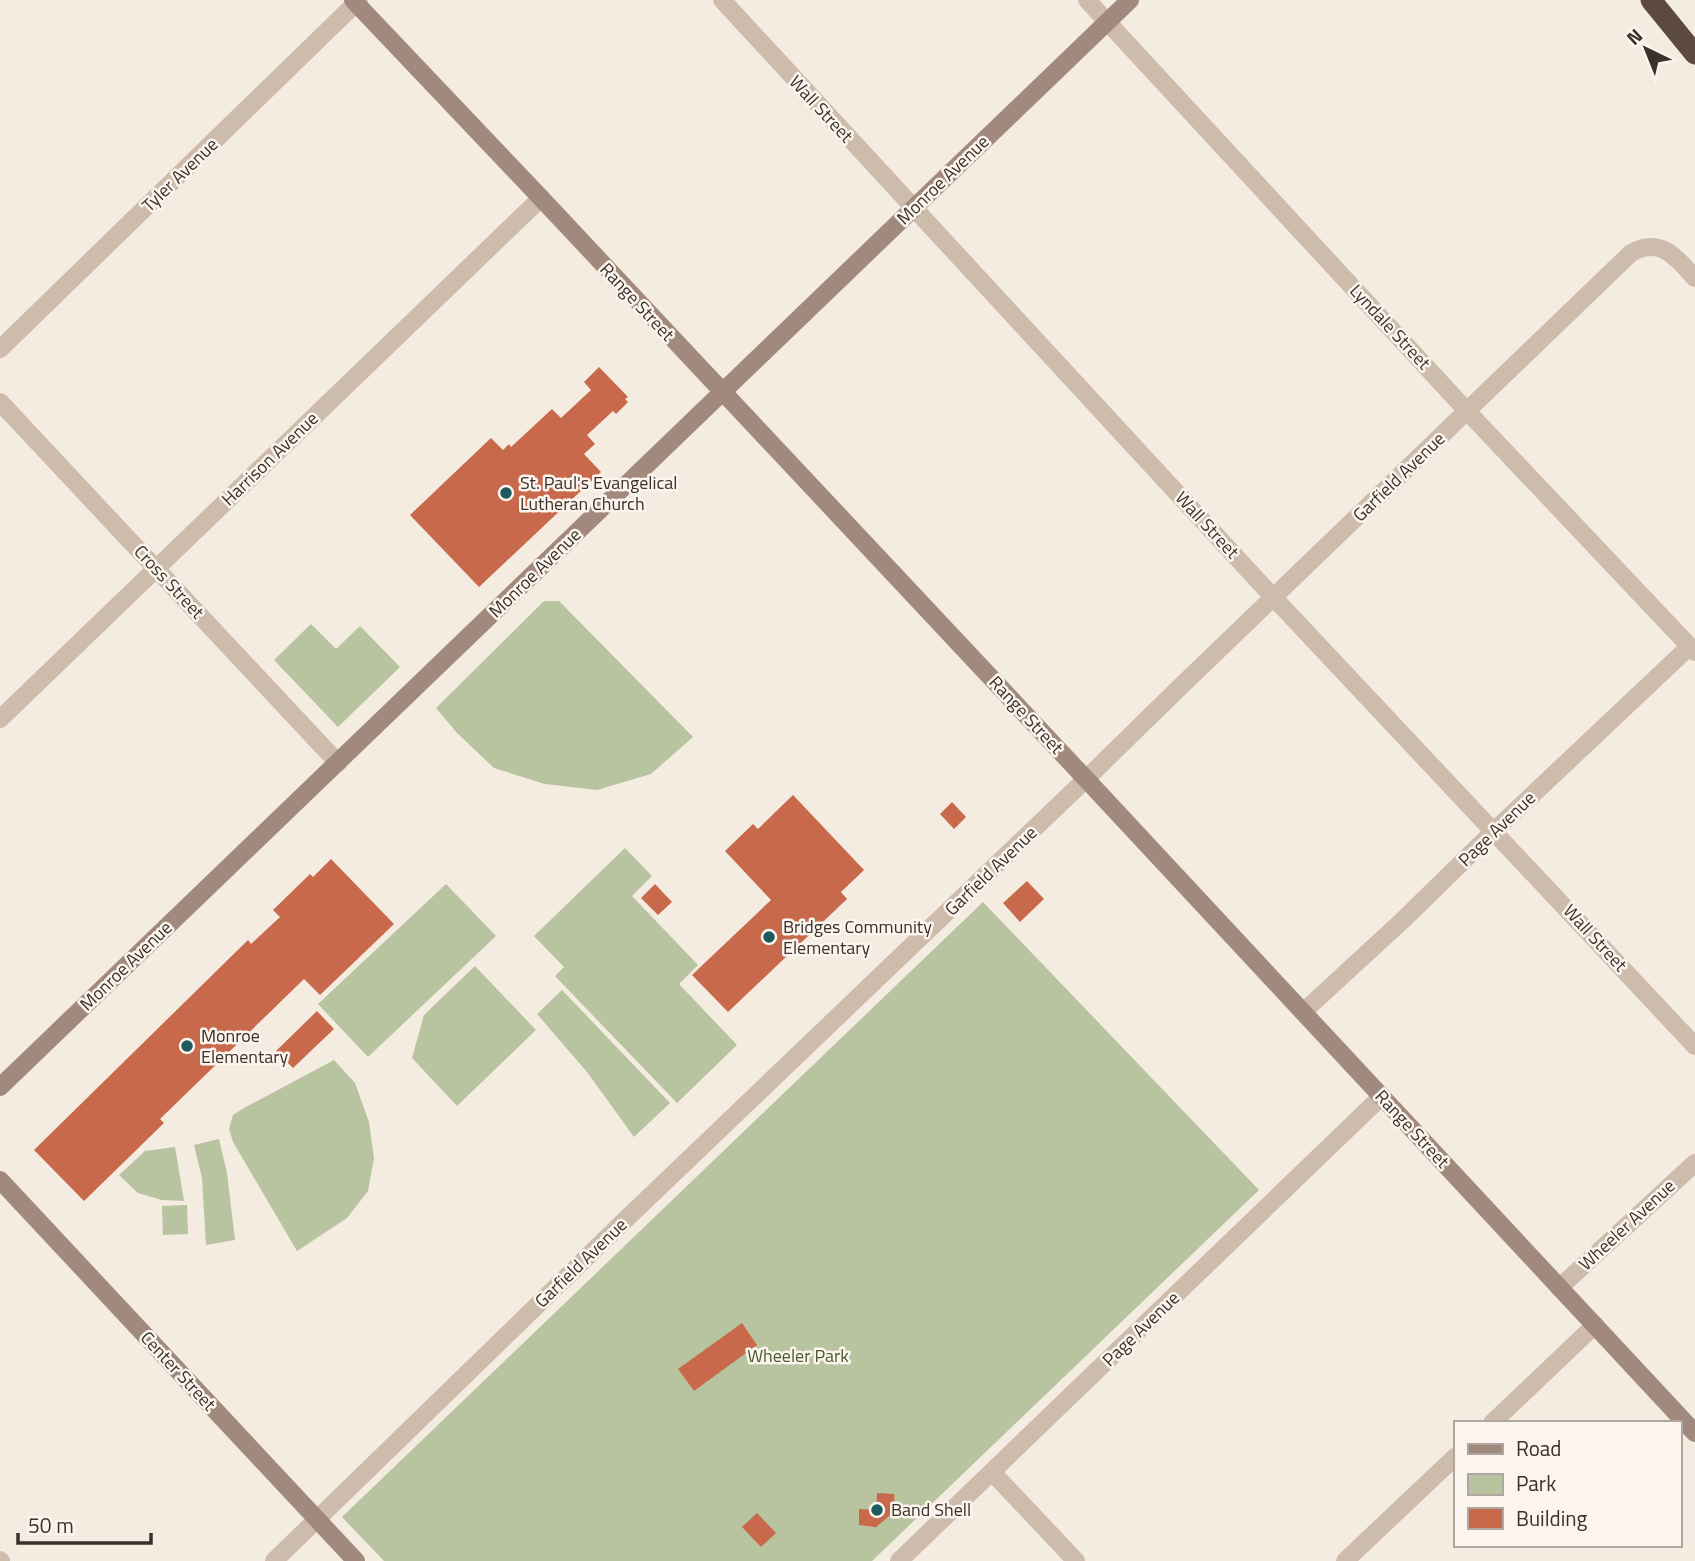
<svg xmlns="http://www.w3.org/2000/svg" width="1695" height="1561" viewBox="0 0 1695 1561" font-family="'Titillium Web',sans-serif">
<rect width="100%" height="100%" fill="#f4ebe1"/>
<!-- green -->
<path fill="#b8c4a0" d="M544,601H559L693,737L651,774L597,790L545,784L494,768L457,733L436,708Z
M311,624L336,649L360,626L400,667L338,727L274,660Z
M625,848L652,876L632,896L698,965L679,984L737,1045L677,1103L555,976L564,967L534,936Z
M446,884L496,936L368,1057L318,1004Z
M983,902L1259,1190L872,1561H384L342,1517Z
M475,966L536,1030L457,1106L412,1058L424,1015Z
M562,990L670,1103L634,1137L587,1072L537,1014Z
M334,1060L355,1083L369,1122L374,1158L368,1191L347,1218L297,1251L233,1142L229,1129L233,1115L244,1108Z
M219,1139L227,1173L235,1240L206,1245L202,1178L194,1145Z
M175,1147L184,1201L162,1200L138,1193L119,1175L145,1151Z
M187,1205L188,1234L163,1235L162,1206Z"/>
<!-- building -->
<path fill="#c8694b" d="M599,367L628,397L625,399L628,402L616,414L613,411L587,435L595,444L584,454L601,472L479,587L410,515L491,438L503,450L509,444L511,447L552,409L561,418L591,390L584,382Z
M793,795L864,870L841,892L847,899L728,1012L692,975L771,900L725,851L753,824L758,829Z
M952,802L966,817L954,829L940,814Z
M331,859L394,924L320,995L304,979L160,1119L164,1123L84,1201L34,1150L248,940L251,944L280,917L273,910L310,874L313,877Z
M1027,881L1044,899L1020,922L1003,903Z
M655,884L672,902L658,915L641,898Z
M317,1011L334,1029L293,1068L276,1051Z
M742,1323L757,1345L694,1391L678,1369Z
M877,1493L894,1494L895,1511L875,1528V1527L859,1525V1509L876,1510Z
M757,1513L776,1533L761,1547L742,1527Z"/>
<g fill="none" stroke-linecap="round" stroke-linejoin="round">
<!-- street -->
<path stroke="#cdbbac" stroke-width="18" d="M722,0L1261,584L1695,1046
M1087,0L1467,411L1695,652
M0,349L359,0
M0,402L338,763
M0,719L541,198
M1303,1012L1403,920L1494,831L1690,646
M1559,1288L1695,1163
M1492,1423L1595,1325
M992,1472L1076,1561
M0,1560L1,1561
M274,1561L622,1223L1086,779L1180,687L1631,253C1661,236 1676,258 1695,278
M899,1561L1382,1096
M1345,1561L1455,1457"/>
<!-- secondary -->
<path stroke="#a18a7d" stroke-width="18" d="M353,0L541,198L1086,779L1695,1433
M0,1087L1130,0
M0,1180L356,1561"/>
<!-- highway -->
<path stroke="#5c4a42" stroke-width="21" d="M1651,0L1695,54"/>
</g>
<!-- markers -->
<g fill="#1f5a5e" stroke="#fbf5ee" stroke-width="2.5">
<circle cx="506" cy="493" r="7"/>
<circle cx="769" cy="937" r="7"/>
<circle cx="187" cy="1046" r="7"/>
<circle cx="877" cy="1510" r="7"/>
</g>
<g text-anchor="middle" stroke-width="5" stroke-linejoin="round" paint-order="stroke">
<!-- street labels -->
<g font-size="18" fill="#3b302b" stroke="#fbf5ee">
<text transform="translate(821 109) rotate(47)" y="6">Wall Street</text>
<text transform="translate(180 175) rotate(-44)" y="6">Tyler Avenue</text>
<text transform="translate(943 180) rotate(-44)" y="6">Monroe Avenue</text>
<text transform="translate(637 302) rotate(47)" y="6">Range Street</text>
<text transform="translate(1390 327) rotate(47)" y="6">Lyndale Street</text>
<text transform="translate(270 459) rotate(-44)" y="6">Harrison Avenue</text>
<text transform="translate(1399 477) rotate(-44)" y="6">Garfield Avenue</text>
<text transform="translate(1207 525) rotate(47)" y="6">Wall Street</text>
<text transform="translate(535 573) rotate(-44)" y="6">Monroe Avenue</text>
<text transform="translate(169 582) rotate(47)" y="6">Cross Street</text>
<text transform="translate(1026 715) rotate(47)" y="6">Range Street</text>
<text transform="translate(1497 829) rotate(-44)" y="6">Page Avenue</text>
<text transform="translate(991 871) rotate(-44)" y="6">Garfield Avenue</text>
<text transform="translate(1595 938) rotate(47)" y="6">Wall Street</text>
<text transform="translate(126 966) rotate(-44)" y="6">Monroe Avenue</text>
<text transform="translate(1412 1129) rotate(47)" y="6">Range Street</text>
<text transform="translate(1627 1225) rotate(-43)" y="6">Wheeler Avenue</text>
<text transform="translate(581 1263) rotate(-44)" y="6">Garfield Avenue</text>
<text transform="translate(1141 1329) rotate(-44)" y="6">Page Avenue</text>
<text transform="translate(178 1371) rotate(47)" y="6">Center Street</text>
</g>
<!-- poi labels -->
<g font-size="18" fill="#3b302b" stroke="#fbf5ee" text-anchor="start">
<text x="520" y="489">St. Paul's Evangelical<tspan x="520" dy="21">Lutheran Church</tspan></text>
<text x="783" y="933">Bridges Community<tspan x="783" dy="21">Elementary</tspan></text>
<text x="201" y="1042">Monroe<tspan x="201" dy="21">Elementary</tspan></text>
<text x="891" y="1516">Band Shell</text>
</g>
<!-- park labels -->
<g font-size="18" fill="#4a5a2e" stroke="#fbf5ee">
<text x="798" y="1362">Wheeler Park</text>
</g>
</g>
<!-- legend -->
<rect x="1454" y="1421" width="228" height="126" fill="#fbf5ee" stroke="#aea6a0" stroke-width="2"/>
<rect x="1468" y="1444" width="35" height="10" fill="#a18a7d" stroke="#aea6a0" stroke-width="2"/>
<text x="1516" y="1456" font-size="21" fill="#3b302b">Road</text>
<rect x="1468" y="1474" width="35" height="21" fill="#b8c4a0" stroke="#aea6a0" stroke-width="2"/>
<text x="1516" y="1491" font-size="21" fill="#3b302b">Park</text>
<rect x="1468" y="1508" width="35" height="21" fill="#c8694b" stroke="#aea6a0" stroke-width="2"/>
<text x="1516" y="1526" font-size="21" fill="#3b302b">Building</text>
<!-- north arrow -->
<g transform="translate(1646 49) rotate(317)" stroke="#fbf5ee" stroke-width="5" paint-order="stroke">
<path d="M0-5L12 26L0 18L-12 26Z" fill="#3b302b"/>
<text y="-10" font-size="19" font-weight="bold" text-anchor="middle" fill="#3b302b">N</text>
</g>
<!-- scale -->
<path d="M18 1533v10h133v-10" fill="none" stroke="#3b302b" stroke-width="3.5"/>
<text x="28" y="1533" font-size="21" fill="#3b302b" stroke="#fbf5ee" stroke-width="5" paint-order="stroke">50 m</text>
</svg>
